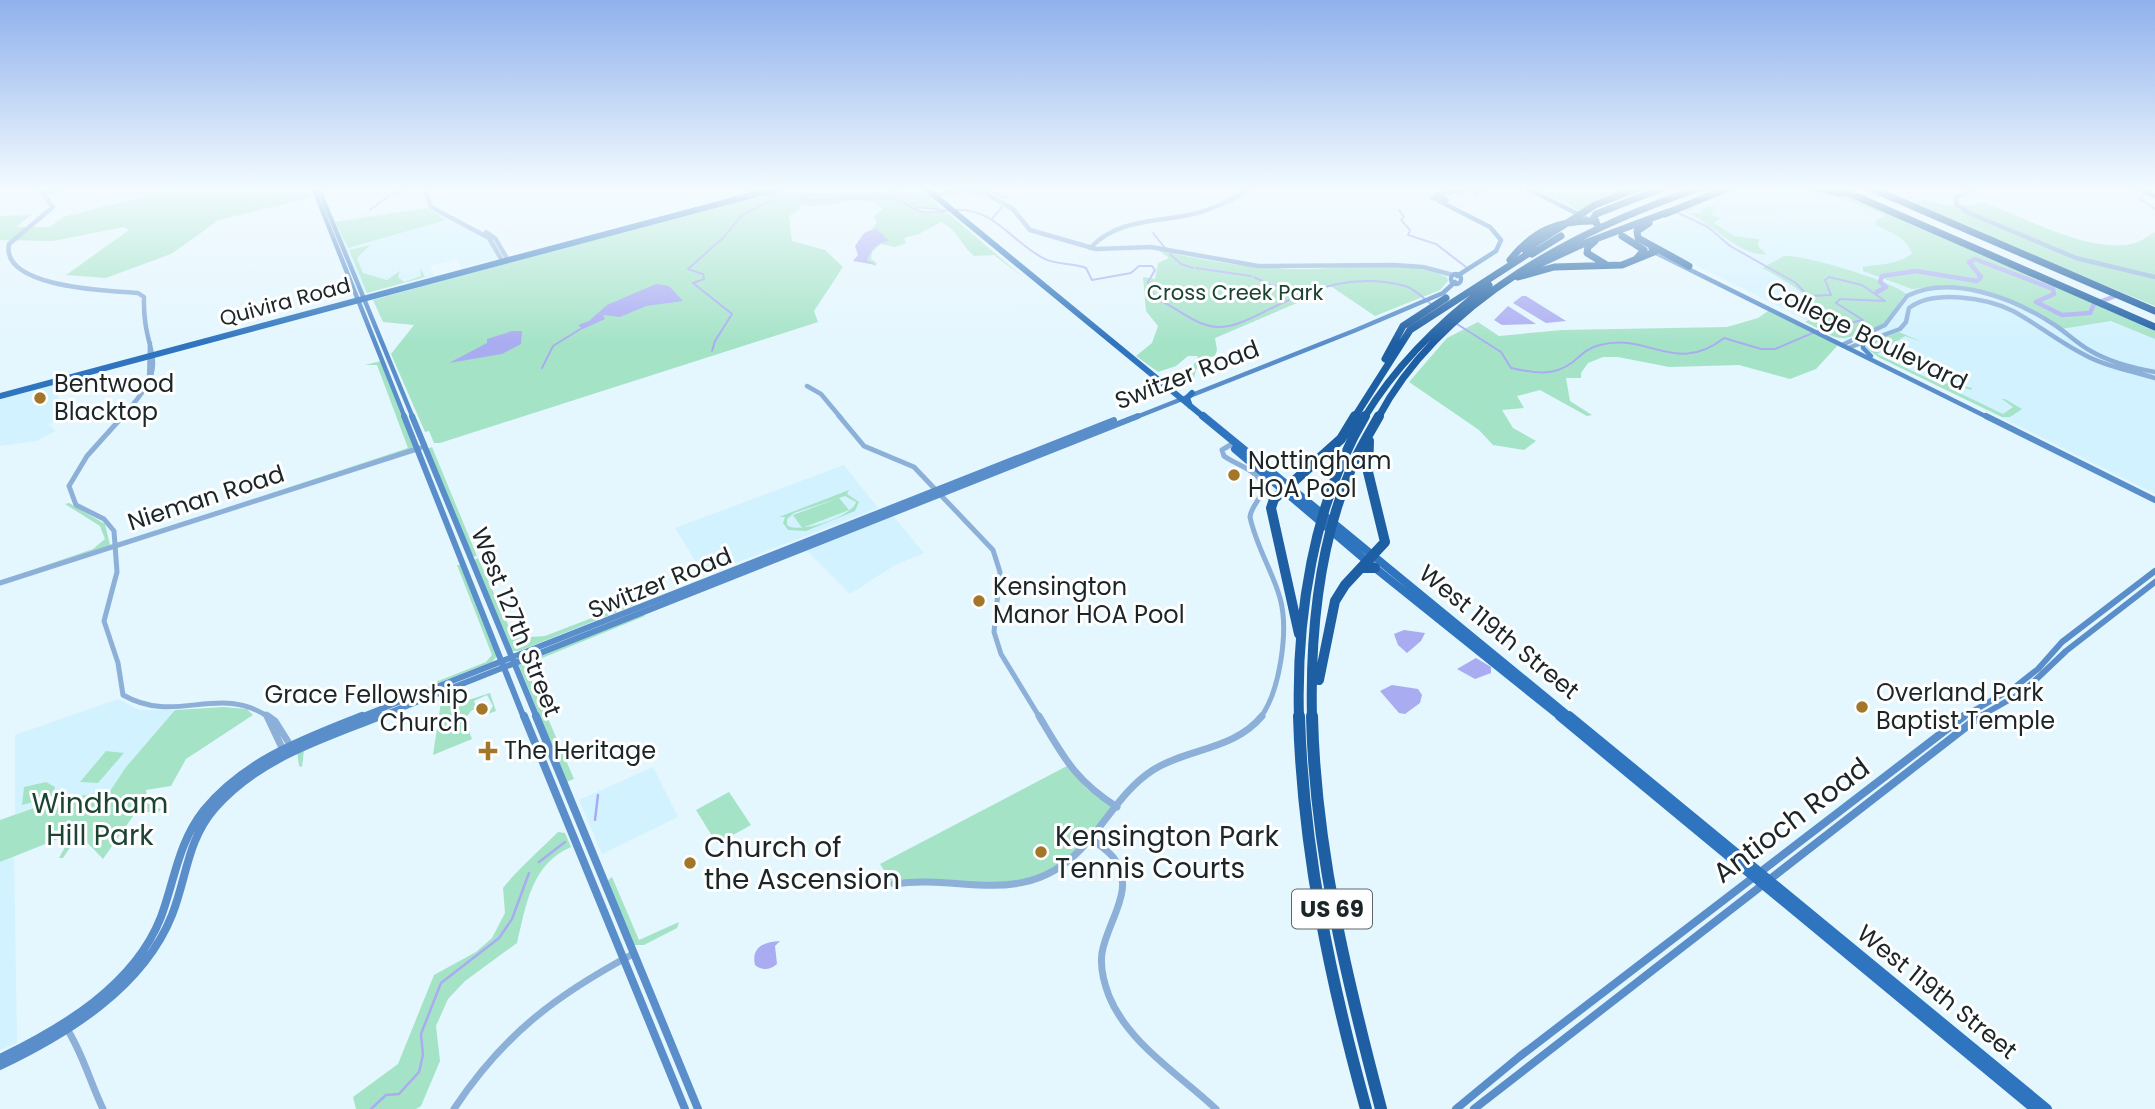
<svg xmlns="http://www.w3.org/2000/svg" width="2155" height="1109" viewBox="0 0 2155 1109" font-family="Poppins,sans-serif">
<rect width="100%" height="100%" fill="#e4f6fe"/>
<!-- built -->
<path fill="#d2f2ff" d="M1757,187L1805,188L1838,196L1918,225L2155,331V494L1641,238V231L1730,192Z
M427,208L489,240L499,258L461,268L457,259L433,265L430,267L435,276L364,293L334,222L361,215Z
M57,383L59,421L48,424L56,431L36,441L0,446V399Z
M844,465L878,508L704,575L675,528Z
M893,516L924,553L895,565L850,594L806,550Z
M118,699L139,710H175L126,767L110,791L56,800L15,814V735Z
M653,767L678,817L602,854L579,800Z
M14,857L17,1043L0,1050V862Z"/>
<!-- green -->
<path fill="#a5e3c7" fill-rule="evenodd" d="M182,187H305L310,198L219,220L171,254L106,278L66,275L129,230L124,227L53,241L0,240V216L31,215L16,227H50L63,217Z
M782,187H888L921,210L949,214L1023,277L994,255L974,256C960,244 958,230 941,222L919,234L904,238L906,243L895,247L881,244L872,252L871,259L877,263L875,266L867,260C872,249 876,243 888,241L876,228L871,229L877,223L874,216L883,209C864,188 826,213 801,204L800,209L789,216L792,241L825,250L843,267L814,311L818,322L440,443H434L429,431L425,432L391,354L414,325L383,322L373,300Z
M892,187H917L943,210L920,207Z
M1532,187H1637L1580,211Z
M1736,187H1808L1841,194L1943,235L2155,331V339L2111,321L2061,329L2019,305L1971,291L1933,287L1912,289L1863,271V267C1884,263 1892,266 1912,254C1906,235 1891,234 1876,225L1875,221L1886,215L1825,192L1802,188L1803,192H1782L1783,190C1769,192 1757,191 1746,189C1733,187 1700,205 1687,211L1682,208Z
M1924,199C1943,207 1964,208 1982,202C2024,217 2087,253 2131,244C2141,242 2146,237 2155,232V306L1910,205Z
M1716,206L1711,210L1712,215L1721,218L1714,223L1734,236L1759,239L1758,246L1766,254C1743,258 1711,223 1688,213H1700L1703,208Z
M427,208L446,220L348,248L335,222Z
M370,245L357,258L363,273L387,280L400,271L398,277L404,282L421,276L420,268L425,277L367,293L349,250Z
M1158,250C1205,261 1255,269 1303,269C1351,269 1401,258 1447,277L1448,281L1440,290L1375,316L1332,287H1323L1325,291L1215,338L1217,350L1215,356C1200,359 1197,364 1194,378L1179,388L1177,381L1190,373L1198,356H1188L1176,366L1158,372L1136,356L1152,343L1158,326L1146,311L1143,277L1155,279L1158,263L1169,258Z
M1784,256C1803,254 1893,281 1906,294C1897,301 1899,309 1891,317C1885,324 1876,327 1867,331C1835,345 1835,336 1805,322L1823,313C1815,298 1778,276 1762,268Z
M1768,311L1838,345L1816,369L1790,379L1739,365L1669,367L1618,357H1603L1588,363L1581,373V378H1566L1570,401L1592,415L1587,416L1540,390L1517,396L1524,408L1502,410L1513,428L1536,441L1524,450L1493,445L1479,430L1409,382L1447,338L1478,322L1499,336L1562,330L1727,327L1758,318Z
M1899,332L1922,342L1905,336L1877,354L1942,385L1949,382L1972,388L1971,390L1955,385L1949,388L2003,414L2013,407L2002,399H2005L2022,409L2010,417H2002L1880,358L1866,348L1869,342Z
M381,361L414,448L254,499L408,448L377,365H365Z
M432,447L477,556L472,557L427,449Z
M849,490L847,494L859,502L855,511L806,531L788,530L783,523L785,517H779ZM845,496L856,502C853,516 799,535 787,525V519L794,513Z
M839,498L849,510L802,528L793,515Z
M69,503L105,524L110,545L0,581L93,549L105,539L100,526L65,504Z
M478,558L514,638L545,636L636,601L637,604L519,651H511L474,560Z
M457,565H461L497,656L492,662L435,684L433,683L486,662L492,655Z
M643,614L645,616L525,665L574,779L566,782L518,663Z
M451,691L456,704L490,693L496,711L488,714L493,706L487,695L474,701L477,710H472L463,721L470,724L467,726L472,739L433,755L442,695L304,750L302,767L299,766L297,751Z
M224,707L247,709L253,715L186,759L171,786L146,790L147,803L161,809L159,812H136L103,859L79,834L63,858H59L73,833L0,862V820L56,800L110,791L126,767L175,710Z
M106,751L124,753L98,783L80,782Z
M1067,766L1087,789L1115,807L1079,853L1044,874L1011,885L915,879L892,883L880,864Z
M46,782L55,787L53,797L22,805L24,787Z
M729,792L751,825L717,844L696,810Z
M558,832L565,833L571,847C531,864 526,906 517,943L465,981L448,999L436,1026L440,1061L421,1106L416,1109H356L353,1097L398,1064L434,975L476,952L492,938L505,913L503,888C520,867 539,851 558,832Z
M612,877L639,940L679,922L677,928L644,945H634L607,881Z"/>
<!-- water -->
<path fill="#aaacf1" d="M876,228L889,241C876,243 872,249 867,260L876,265L853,261L858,255L855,246L864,233Z
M656,284L669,286L683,301L646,306L620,317L603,315L605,319L583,329L578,325L589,321L607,305Z
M1522,296H1526L1566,321L1546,323L1513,303Z
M1508,306L1536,324L1502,325L1494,320Z
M512,331H522L521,344L502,354L449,363L487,343V339Z
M1404,630L1425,633L1421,641L1407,653L1398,645L1394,634Z
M1476,658L1491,667V673L1475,679L1457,669Z
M1392,685L1418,689L1422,695L1420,703L1405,714L1399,713L1380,691Z
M780,941L775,946L777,964C770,970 762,971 755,965C751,947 764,942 780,941Z"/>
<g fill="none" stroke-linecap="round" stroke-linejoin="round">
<!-- stream-far1 -->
<path stroke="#aaacf1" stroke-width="2" d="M731,187L749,191
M890,187L917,207L949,211
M982,187L1006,198
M2150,191L2151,187
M2144,194L2140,199L2155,209
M764,195L786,194L807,200L891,197L921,212H944
M370,210L390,195L412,187
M954,210C993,207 1012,242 1043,258C1057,266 1072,262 1086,268L1092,280L1131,273L1139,266H1152L1155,270L1148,282L1155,298C1177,307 1193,325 1217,327C1235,328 1257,315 1272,308C1314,287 1357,273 1405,286C1414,288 1423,298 1431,304
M1399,210L1404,217L1401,220L1410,230L1408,235L1436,244L1466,267
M992,219L1002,207
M1153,233L1165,248
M1170,254L1181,264L1193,268
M1196,268L1251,276
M1254,277L1270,285L1303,291
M1457,324L1501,352L1511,368C1534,373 1553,377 1573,362C1581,355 1589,347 1600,345C1648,332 1676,376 1724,338L1761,349H1775L1822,329L1863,320L1836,303L1840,299L1885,301L1862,285L1829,277L1825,280L1831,295L1808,296L1796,283L1730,246L1708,227L1676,212
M712,351L715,341L732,314L693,283L704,279L703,274L688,269L724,237L742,215L773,199
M542,368L553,346L582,328"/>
<!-- stream -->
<path stroke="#aaacf1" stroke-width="2.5" d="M595,820L598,795
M539,862L565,842
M371,1109L386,1095L399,1094L419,1072L423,1055L421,1034L441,983L499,938L512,919L529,873"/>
<!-- river -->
<path stroke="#aaacf1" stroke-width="4.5" d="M1877,292L1886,287L1880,282L1882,276L1916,271L1977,281L1981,277L1969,262L1975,259L2053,289L2054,294L2036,302L2062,315L2090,313L2094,304L2118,295"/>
<!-- tertiary-far2 -->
<path stroke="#8db0d9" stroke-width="4.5" d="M37,187L53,207L9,244C0,289 115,291 138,293L144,297C142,361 177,358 121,418
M424,187L431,207L489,238L503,262
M1977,187L1956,198V204L1969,213L2076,258L2155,277
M43,194L66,187
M929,196L963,190L983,192L1013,209L1030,230L1096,249L1151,247L1258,266L1394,265L1423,267L1453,275
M486,232L495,238L508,260
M1090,248C1119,218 1156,223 1193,214C1215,209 1235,198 1254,187
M1842,345L1885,325L1907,296C1951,274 2012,298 2050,322C2064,330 2075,342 2089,350C2109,362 2132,368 2155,372
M1848,348L1900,329L1906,322L1909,308C1934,289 1987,298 2013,311C2037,324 2059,342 2083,354C2104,366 2132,371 2155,378
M149,381L150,343
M807,386L821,394L841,418"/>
<!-- tertiary-far1 -->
<path stroke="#8db0d9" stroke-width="5" d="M123,416L87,456L69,486L76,505L104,519L114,531L117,572L104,621L118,663L123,695C177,726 219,682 270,718
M839,416L864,446L914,467L993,550L1000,572L994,632L1001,654L1040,718
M1224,456L1222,450L1235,442
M1224,456C1235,465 1267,472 1262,492C1259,501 1251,507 1250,517C1256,546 1272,570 1280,598C1289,630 1280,692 1260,718
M0,583L420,448
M266,714L268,718"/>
<!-- tertiary -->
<path stroke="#8db0d9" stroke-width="7" d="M267,716L284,752
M268,716L275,721L292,748
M1039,716C1064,758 1075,780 1117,807
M1092,839C1099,845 1107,850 1113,857C1138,888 1107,921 1102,953C1100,967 1104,983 1109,996C1128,1043 1180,1075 1216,1109
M894,884C963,874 1024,909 1081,849C1106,823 1122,790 1153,770C1188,748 1234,750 1262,716
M67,1029C83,1054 90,1082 103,1109
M454,1109C503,1035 556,995 633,954"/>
<!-- secondary-far2 -->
<path stroke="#598eca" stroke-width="4.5" d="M313,187L405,418
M318,187L413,418
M1524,187L1592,221
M2132,187L2155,196
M1476,192L1490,187
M1441,195L1447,200L1433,198L1436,195L1480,187
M1439,201L1490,227L1501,240L1496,251L1457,276
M1652,251L1989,418
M1451 279a5 5 0 1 1 10 0a5 5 0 1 1-10 0Z
M1863,342V348L1871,356
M1134,418L1356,330L1443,293L1455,282"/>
<!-- secondary-far1 -->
<path stroke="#598eca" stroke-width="6" d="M404,416L524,718
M412,416L537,718
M1986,416L2155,500
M358,718L1114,420
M376,718L1138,416
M1961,718L2015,687L2038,669L2062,642L2155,571
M1977,718L2023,692L2066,651L2155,582"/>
<!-- secondary -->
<path stroke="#598eca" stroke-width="8" d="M524,716L685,1109
M536,716L698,1109
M0,1058C62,1028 134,986 161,917C175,879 178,843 204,810C245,760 304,739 362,716
M0,1066C67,1034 143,988 172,915C187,877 187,840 215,808C259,758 321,740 380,716
M1456,1109L1519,1057L1964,716
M1474,1109L1980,716"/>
<!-- primary-far2 -->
<path stroke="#2f74be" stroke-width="6" d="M924,187L1205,418
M0,396L782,187
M1190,406L1187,398L1192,393"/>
<!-- primary-far1 -->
<path stroke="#2f74be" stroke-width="8" d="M1203,416L1571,718
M1235,449L1375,568L1562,718"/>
<!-- primary -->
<path stroke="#2f74be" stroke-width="10" d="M1560,716L2035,1109
M1569,716L2047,1109"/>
<!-- motorway-far2 -->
<path stroke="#1e5fa3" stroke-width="7" d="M1813,187L1840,193
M1835,187L2155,327
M1868,187L2155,311
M1665,214L1730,187
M1649,223L1637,231L1638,238L1689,266
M1597,224L1593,219L1596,214L1665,187
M1622,236L1644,250L1637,258
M1595,241L1588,247L1587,253L1605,264
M1525,250L1595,205L1641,187
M1532,254L1561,236
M1510,260C1534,230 1558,220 1596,221
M1531,268L1585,243L1668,212
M1518,277L1554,267L1622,265L1654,252L1652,248
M1385,359L1403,326L1446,298
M1354,418L1410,330L1534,250
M1364,418C1396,365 1440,322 1489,285
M1378,418C1441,299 1580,228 1703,187"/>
<!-- motorway-far1 -->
<path stroke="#1e5fa3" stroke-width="10" d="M1361,568H1375
M1299,634L1271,508L1274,499L1341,439L1355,416
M1319,680L1335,601L1345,585L1385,542L1368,472L1369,441
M1299,718C1296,618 1313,504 1365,416
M1312,718C1310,634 1318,547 1351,469C1358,451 1369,434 1379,416"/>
<!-- motorway -->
<path stroke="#1e5fa3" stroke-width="12" d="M1299,716C1303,851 1330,979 1366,1109
M1312,716C1315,850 1347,980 1381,1109"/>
</g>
<!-- sky -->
<linearGradient id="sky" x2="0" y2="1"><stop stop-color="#8fb1ec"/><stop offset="0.55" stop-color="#f3fbff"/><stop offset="1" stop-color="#f3fbff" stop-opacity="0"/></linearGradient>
<rect width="2155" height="343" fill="url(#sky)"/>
<!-- markers -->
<g fill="#a47629" stroke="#fff" stroke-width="2.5">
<circle cx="40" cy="398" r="7"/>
<circle cx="1234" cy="475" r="7"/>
<circle cx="979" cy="601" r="7"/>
<circle cx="1862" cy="707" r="7"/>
<circle cx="482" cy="709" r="7"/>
<path d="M484.5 740.5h7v7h7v7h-7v7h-7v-7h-7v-7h7z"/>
<circle cx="1041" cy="852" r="7"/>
<circle cx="690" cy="863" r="7"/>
</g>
<g text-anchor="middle" stroke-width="6" stroke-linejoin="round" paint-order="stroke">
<!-- far-park labels -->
<g font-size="21" fill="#1d4334" stroke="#fff">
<text x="1235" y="300">Cross Creek Park</text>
</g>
<!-- far-street labels -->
<g font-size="21" fill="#1c2528" stroke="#fff">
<text transform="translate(285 302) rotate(-15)" y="7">Quivira Road</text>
</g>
<!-- shield labels -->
<rect fill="#fff" stroke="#606668" stroke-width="2" x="1292" y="889.5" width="80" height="39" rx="5"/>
<g font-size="23" font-weight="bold" fill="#1c2528">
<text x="1332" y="917">US 69</text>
</g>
<!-- street labels -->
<g font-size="24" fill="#1c2528" stroke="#fff">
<text transform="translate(1867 336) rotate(26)" y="8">College Boulevard</text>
<text transform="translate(1187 375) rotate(-21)" y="8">Switzer Road</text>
<text transform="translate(206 498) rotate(-18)" y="8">Nieman Road</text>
<text transform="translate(660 583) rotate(-22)" y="8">Switzer Road</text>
<text transform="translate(516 622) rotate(68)" y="8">West 127th Street</text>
<text transform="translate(1499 632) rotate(39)" y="8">West 119th Street</text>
<text transform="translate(1937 992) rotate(39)" y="8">West 119th Street</text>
</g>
<!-- poi labels -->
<g font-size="24" fill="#1c2528" stroke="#fff" text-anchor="start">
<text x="54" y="392">Bentwood<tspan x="54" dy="28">Blacktop</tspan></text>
<text x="1248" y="469">Nottingham<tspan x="1248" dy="28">HOA Pool</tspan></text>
<text x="993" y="595">Kensington<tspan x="993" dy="28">Manor HOA Pool</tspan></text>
<text x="1876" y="701">Overland Park<tspan x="1876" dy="28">Baptist Temple</tspan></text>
<text x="468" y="703" text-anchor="end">Grace Fellowship<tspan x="468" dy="28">Church</tspan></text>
<text x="504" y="759">The Heritage</text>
</g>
<!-- near-park labels -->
<g font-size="28" fill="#1d4334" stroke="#fff">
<text x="100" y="813">Windham<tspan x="100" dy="32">Hill Park</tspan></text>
</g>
<!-- near-street labels -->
<g font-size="28" fill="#1c2528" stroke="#fff">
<text transform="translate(1791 820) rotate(-37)" y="10">Antioch Road</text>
</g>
<!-- near-poi labels -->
<g font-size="28" fill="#1c2528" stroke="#fff" text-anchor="start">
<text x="1055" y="846">Kensington Park<tspan x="1055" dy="32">Tennis Courts</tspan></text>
<text x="704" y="857">Church of<tspan x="704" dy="32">the Ascension</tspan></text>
</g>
</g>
</svg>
